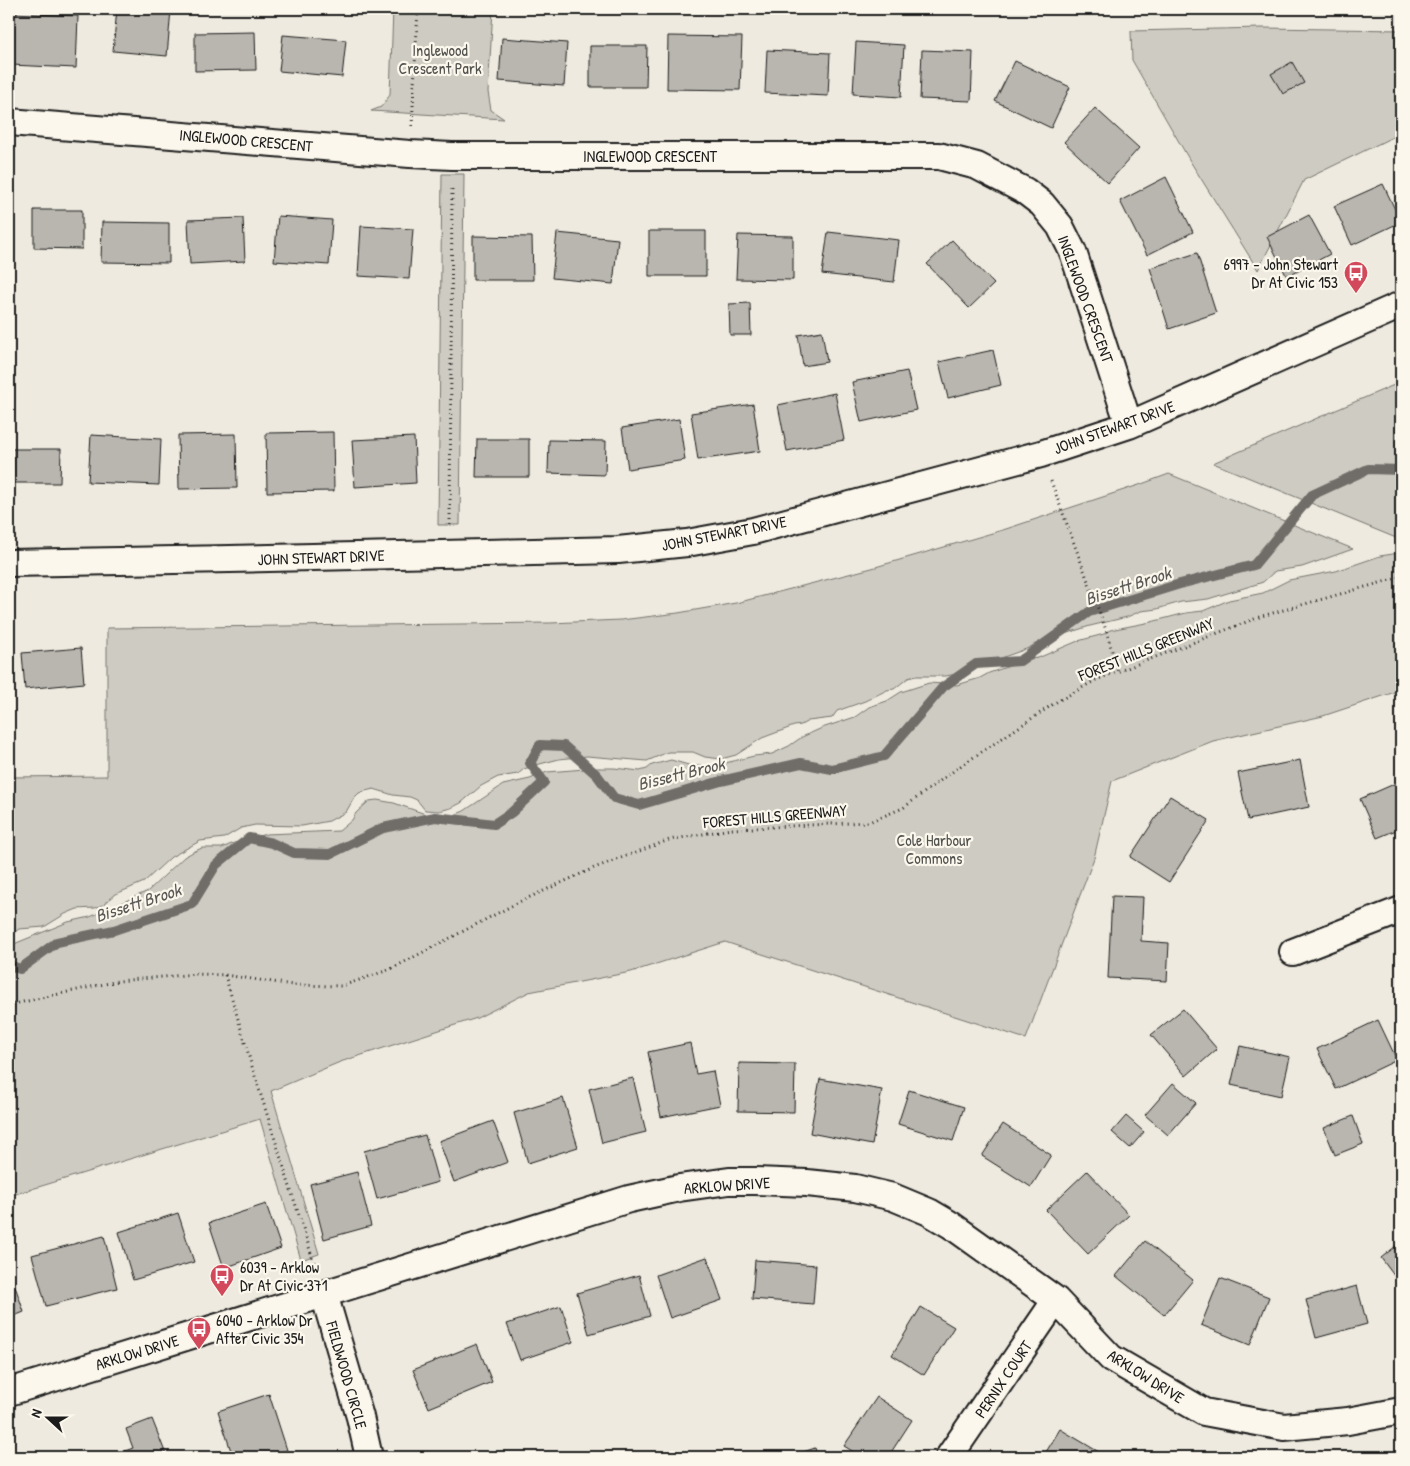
<svg xmlns="http://www.w3.org/2000/svg" width="1410" height="1466" viewBox="0 0 1410 1466" font-family="'Patrick Hand',sans-serif">
<rect width="100%" height="100%" fill="#eeeadf"/>
<filter id="ink" filterUnits="userSpaceOnUse"><feTurbulence type="fractalNoise" baseFrequency=".02" numOctaves="2"/><feDisplacementMap in="SourceGraphic" scale="10" xChannelSelector="R" yChannelSelector="G"/><feConvolveMatrix kernelMatrix="1 2 1 2 8 2 1 2 1" color-interpolation-filters="sRGB"/></filter>
<g filter="url(#ink)">
<!-- green -->
<path fill="#ceccc2" stroke="#75746f" d="M393,9H493L488,92L491,110L504,119L371,111L381,107L390,95Z
M1262,28L1401,30V133L1304,180L1258,270L1190,161L1132,60L1131,31Z
M442,174H464L460,525H438Z
M1401,382V540L1213,463Z
M1169,474L1353,549L1302,567L1275,571L1263,582L1257,584L1208,599L1181,602L1157,609L1141,611L1127,617L1090,626L1055,637L1035,644L1029,648L956,674L946,676H916L908,678L894,689L887,690L865,701L837,711L832,718L808,721L801,725L794,726L762,738L736,755L721,759L705,757L693,752H668L647,761L587,756L559,759L536,765L524,769L518,774L498,777L481,786L461,803L451,808L439,811L425,810L417,800L410,797L393,795L374,789L365,791L359,793L354,798L346,812L329,821L302,826L255,825L241,828L224,838L200,841L171,857L144,882L116,894L103,905L95,908L77,909L65,914L44,927L19,929L9,936V777L107,776V628L550,623L621,620L678,613L736,603L872,568L1006,529L1139,485Z
M1401,551V690L1323,716L1213,741L1112,781L1094,858L1026,1039L725,942L631,972L529,992L477,1018L340,1062L271,1091L319,1254L301,1260L260,1119L9,1196V946L68,922L90,917L148,891L184,857L193,852L202,848H222L234,843L266,834L339,831L352,820L356,813L369,801L377,800L394,803L434,817L447,818L464,811L503,785L530,779L547,772L598,768H614L640,771L647,769L652,765L671,760L692,766H713L754,756L772,754L789,746L802,737L822,728L855,717L869,707L887,701L901,692L929,683L957,685L980,678L989,673L1030,659L1038,658L1078,641L1104,634L1110,630L1151,622L1186,613L1203,611L1229,600L1263,593L1289,580L1336,571L1380,556L1393,554Z"/>
<g fill="none" stroke-linecap="round" stroke-linejoin="round">
<!-- stream -->
<path stroke="#6f6d69" stroke-width="10" d="M9,965L20,969L57,942L114,930L192,904L216,865L249,838L272,843L294,853L330,854L383,828L435,817L494,824L512,812L544,782L530,763L540,745L564,746L597,775L614,798L639,805L721,781L801,763L832,769L884,756L943,687L976,664L1020,661L1089,612L1180,584L1254,565L1312,495L1368,469L1401,470"/>
</g>
<!-- building -->
<path fill="#b9b6af" stroke="#1c1c1c" d="M117,9H171L167,56L113,51Z
M13,13L78,16L76,68L11,65Z
M255,32L256,70L195,71V33Z
M283,35L346,40L342,77L279,71Z
M668,36L742,37L740,90L667,89Z
M502,38L567,43L564,86L499,81Z
M856,42L904,45L901,97L853,94Z
M590,46H647L646,87H590Z
M767,50L830,53L828,96L765,93Z
M922,50L973,52L971,101L920,99Z
M1015,61L1070,87L1051,128L995,101Z
M1292,62L1304,83L1283,94L1271,74Z
M1095,108L1139,148L1108,183L1064,142Z
M1401,140V159L1394,143Z
M1166,177L1193,232L1147,255L1120,201Z
M1383,184L1401,222L1352,245L1334,206Z
M34,210H82V249L34,248Z
M1309,215L1330,254L1287,277L1267,237Z
M278,216L332,220L329,265L274,261Z
M243,218L245,261L190,264L188,220Z
M102,222L169,223V263L101,262Z
M361,226L413,229L409,279L358,276Z
M649,231H706V276H649Z
M828,232L899,240L894,282L822,274Z
M557,233L618,239L613,284L552,278Z
M738,235L793,236V280L736,279Z
M473,236L532,237L533,280H473Z
M952,240L994,284L969,308L927,264Z
M1197,253L1216,313L1169,329L1150,268Z
M750,303L751,335H730L729,304Z
M822,331L827,362L803,366L798,335Z
M993,350L1001,385L948,398L939,362Z
M907,371L916,410L861,422L852,382Z
M835,393L844,440L787,451L778,405Z
M753,404L760,451L698,460L691,413Z
M679,419L685,460L628,469L622,428Z
M333,432L334,491L267,492L266,433Z
M236,434L237,488L179,489L178,435Z
M91,435L161,439L159,485L88,482Z
M414,437L416,483L355,487L352,440Z
M477,439H529V477H476Z
M549,440L606,441L605,475L548,473Z
M9,449H61L60,483H9Z
M81,648L84,683L25,689L22,653Z
M1300,760L1309,807L1248,820L1238,773Z
M1401,781V828L1377,838L1360,799Z
M1170,796L1209,820L1169,882L1130,857Z
M1112,896L1143,897L1141,941L1169,943L1167,981L1108,978Z
M1183,1009L1217,1049L1186,1076L1151,1035Z
M1378,1020L1397,1060L1336,1089L1317,1049Z
M690,1043L696,1074L713,1071L720,1105L661,1117L648,1052Z
M1240,1046L1290,1057L1281,1096L1231,1085Z
M739,1063L795,1064L794,1112L738,1111Z
M633,1078L646,1132L602,1143L589,1089Z
M820,1079L882,1090L872,1145L810,1133Z
M1173,1083L1196,1103L1168,1135L1145,1115Z
M909,1090L964,1107L953,1141L898,1124Z
M563,1098L578,1147L528,1163L514,1113Z
M1126,1116L1144,1132L1130,1148L1112,1132Z
M1353,1116L1363,1144L1335,1155L1324,1128Z
M493,1121L508,1162L454,1182L439,1141Z
M1003,1124L1051,1155L1031,1187L982,1156Z
M425,1135L438,1182L377,1199L364,1151Z
M1087,1171L1129,1215L1088,1254L1046,1210Z
M357,1172L371,1226L324,1239L310,1184Z
M266,1204L281,1248L224,1268L209,1223Z
M178,1213L194,1262L133,1280L119,1232Z
M104,1236L117,1288L46,1306L32,1255Z
M1145,1241L1193,1280L1164,1315L1116,1276Z
M1401,1242V1285L1381,1258Z
M707,1257L722,1300L670,1318L656,1275Z
M755,1260L816,1265L813,1304L752,1299Z
M9,1269L24,1312L9,1318Z
M639,1275L650,1316L589,1334L577,1293Z
M1220,1278L1269,1297L1250,1345L1201,1325Z
M1357,1286L1367,1324L1316,1338L1306,1300Z
M561,1306L573,1342L520,1360L507,1324Z
M921,1307L954,1327L924,1375L892,1355Z
M477,1344L492,1382L429,1408L413,1370Z
M269,1394L287,1450L266,1457H233L218,1411Z
M877,1397L912,1420L888,1457H862L844,1446Z
M152,1419L167,1457H109L133,1448L126,1429Z
M1060,1429L1104,1455L1103,1457H1043Z
M815,1448L818,1457H789Z"/>
<g fill="none" stroke-linecap="round" stroke-linejoin="round">
<defs>
<path id="street" d="M9,122L410,154L452,156H939L977,166L1025,191L1042,204L1060,226L1073,252L1129,425
M9,563L230,559L618,550L687,543L753,531L1041,454L1129,425L1401,305
M1293,952L1401,910
M324,1294L360,1417L369,1457
M9,1392L629,1199L679,1188L729,1181H755L807,1183L855,1188L893,1197L929,1212L951,1225L1056,1300L1111,1358L1204,1412L1284,1427L1348,1421L1401,1411
M949,1457L1056,1300"/>
</defs>
<!-- street casing -->
<use href="#street" stroke="#1c1c1c" stroke-width="30"/>
<!-- path -->
<path stroke="#1c1c1c" stroke-width="3" stroke-dasharray="1 4" stroke-linecap="butt" d="M412,126L418,9
M1051,481L1106,630L1118,672
M450,525L452,186
M225,975L253,1070L315,1266
M9,1007L14,1004L118,981L196,974L225,975L293,985L342,986L391,969L519,902L594,868L669,840L731,829L869,822L903,808L959,767L1058,701L1096,680L1262,616L1401,577"/>
<!-- street -->
<use href="#street" stroke="#fbf7ec" stroke-width="26"/>
</g>
</g>
<!-- icons -->
<defs>
<symbol id="bus-pin" viewBox="-11 -11 22 30"><path d="M0 17L-7.5 6A9.5 9.5 0 1 1 7.5 6Z" fill="#d1495b" stroke="#fbf7ec"/><path d="M-5-6H5V4H4V6H2V4H-2V6H-4V4H-5ZM-3.5-4V0h7V-4ZM-3.5 1.2v1.5H-2V1.2ZM2 1.2v1.5H3.5V1.2Z" fill="#fff"/></symbol>
</defs>
<g fill-rule="evenodd">
<use href="#bus-pin" x="1342" y="259" width="28" height="38"/>
<use href="#bus-pin" x="208" y="1262" width="28" height="38"/>
<use href="#bus-pin" x="185" y="1315" width="28" height="38"/>
</g>
<g text-anchor="middle" stroke-width="4.5" stroke-linejoin="round" paint-order="stroke">
<!-- park labels -->
<g font-size="16" fill="#51514e" stroke="#fbf7ec">
<text x="440" y="56">Inglewood<tspan x="440" dy="18">Crescent Park</tspan></text>
<text x="934" y="846">Cole Harbour<tspan x="934" dy="18">Commons</tspan></text>
</g>
<!-- street labels -->
<g font-size="16" fill="#1c1c1c" stroke="#fbf7ec">
<text transform="translate(246 140) rotate(5)" y="6">INGLEWOOD CRESCENT</text>
<text x="650" y="162">INGLEWOOD CRESCENT</text>
<text transform="translate(1086 299) rotate(70)" y="6">INGLEWOOD CRESCENT</text>
<text transform="translate(1114 427) rotate(-20)" y="6">JOHN STEWART DRIVE</text>
<text transform="translate(724 533) rotate(-11)" y="6">JOHN STEWART DRIVE</text>
<text transform="translate(321 557) rotate(-2)" y="6">JOHN STEWART DRIVE</text>
<text transform="translate(1146 649) rotate(-22)" y="6">FOREST HILLS GREENWAY</text>
<text transform="translate(775 816) rotate(-5)" y="6">FOREST HILLS GREENWAY</text>
<text transform="translate(727 1185) rotate(-4)" y="6">ARKLOW DRIVE</text>
<text transform="translate(137 1352) rotate(-17)" y="6">ARKLOW DRIVE</text>
<text transform="translate(347 1375) rotate(74)" y="6">FIELDWOOD CIRCLE</text>
<text transform="translate(1146 1376) rotate(32)" y="6">ARKLOW DRIVE</text>
<text transform="translate(1003 1379) rotate(-56)" y="6">PERNIX COURT</text>
</g>
<!-- poi labels -->
<g font-size="16" fill="#1c1c1c" stroke="#fbf7ec" text-anchor="start">
<text x="1338" y="270" text-anchor="end">6997 - John Stewart<tspan x="1338" dy="18">Dr At Civic 153</tspan></text>
<text x="240" y="1273">6039 - Arklow<tspan x="240" dy="18">Dr At Civic 371</tspan></text>
<text x="216" y="1326">6040 - Arklow Dr<tspan x="216" dy="18">After Civic 354</tspan></text>
</g>
<!-- water labels -->
<g font-size="18" font-style="italic" fill="#5a5956" stroke="#fbf7ec">
<text transform="translate(1128 586) rotate(-18)" y="6">Bissett Brook</text>
<text transform="translate(681 774) rotate(-14)" y="6">Bissett Brook</text>
<text transform="translate(138 903) rotate(-18)" y="6">Bissett Brook</text>
</g>
</g>
<!-- margin -->
<rect width="1410" height="1466" fill="none" stroke="#fbf7ec" stroke-width="30"/>
<rect x="15" y="15" width="1380" height="1436" fill="none" stroke="#1c1c1c" stroke-width="2" filter="url(#ink)"/>
<!-- north arrow -->
<g transform="translate(48 1418) rotate(291)" stroke="#fbf7ec" stroke-width="4" paint-order="stroke">
<path d="M0-4L9 19L0 12L-9 19Z" fill="#1c1c1c"/>
<text y="-8" font-size="14" font-weight="bold" text-anchor="middle" fill="#1c1c1c">N</text>
</g>
</svg>
